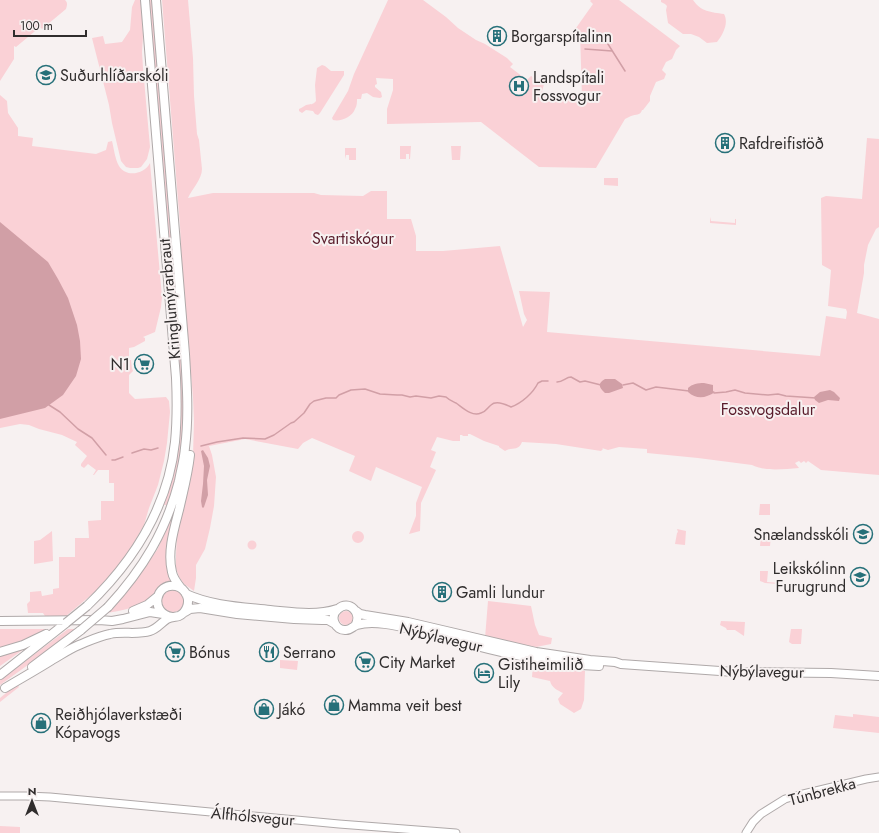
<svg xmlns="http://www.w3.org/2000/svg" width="879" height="833" viewBox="0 0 879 833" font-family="Jost,sans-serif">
<rect width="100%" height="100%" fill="#f7f1f1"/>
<!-- green -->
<path fill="#fad1d6" d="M0,0H65C68,3 67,5 66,9L42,29L40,27L16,47L14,46V59L0,81Z
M135,0H141L143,36L142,52L143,68L150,147L147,159L141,167L138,168H130L126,167L121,161L112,123L109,105L92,38L103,36L105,44L122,42L130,30L132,7Z
M149,0H153L181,355C187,406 185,455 167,505H164L173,478L178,451L181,412L176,327L164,172Z
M162,0H188L193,58L194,96L197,134L199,140L202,169C202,179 192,189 188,198L213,193H314L321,195L363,196L371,191H387V219H411L416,236V251H443L500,246L523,327L527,320L524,314L519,291L550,292L547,332L820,356L826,316L846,319L847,312L846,309L828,306L831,270L822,265L821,198L826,196L862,199L867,138L879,139V227L876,229L868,245L864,265V273L857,313L879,319V475L821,470L808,461L806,463L804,461L801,463L799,461L795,463L799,468C784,469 766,472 752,465L698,458L647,453V449L619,447L608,450L602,448L603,449L601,451L556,444L522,442C518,452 513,446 505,451L499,447V446L484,441L470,434H468V436H463L462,435H460V441H453L437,437L431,450L436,452L430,467L436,470L421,503L420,531L409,534L416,516V503L422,487L376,467L371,481L349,471L355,456L312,438L303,443L298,449L245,439L209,446L212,455L216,477L214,506L210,528L205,549L196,565V578L194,591L184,584L179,577L176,568V556L177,532L193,456L194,421L193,397L182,274L180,225Z
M388,0H423L446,17L458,28L476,40L485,44L507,58L513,64L510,67L527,80L531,76L544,84L542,91L545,94C549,91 552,92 556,95L559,93L562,97H568V92H574L582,97L580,32L576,28L593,4L590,1L591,0H619L680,46L676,50L672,59L666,62L662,70L666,74L664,79L656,82L650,96V101L643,110H642C640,116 636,114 631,116C629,117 627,118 625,119L596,168L539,167L481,122L387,124V109L393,90V79L376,78L377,84L375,85V87L381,92L382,97L380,98L373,97L367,93L362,94L361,99H357C357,102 357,106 355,109C352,117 341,122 333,120L332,118L348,91L354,74Z
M661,0H693C701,12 711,12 724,14C729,23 723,34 717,42L707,43L699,37L691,34H683L668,23L666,10L667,6L665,4L661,2Z
M322,65L325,66L331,71H344V75L320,113L318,115L315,114L313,111L306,110L302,113L299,111V109C302,108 304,106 306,105C310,104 313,105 316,101L315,85L317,68Z
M0,95L7,101L8,113L18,128V136L33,138L32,146L96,154L106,150L108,142L112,141C114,149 115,159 119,166C126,178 145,174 150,163L162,297L161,307L155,332L143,337L145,338V341L134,347L129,348V360H131L132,368L133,371L129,375V393L135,399L166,397L169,401L170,412L167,443L164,461L158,485L149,508L144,525L127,555L113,572L96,591L66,616H45L43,613H28L27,604L30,601V592L41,591L42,596L53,594V589L59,588V557H75V538H89L88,521L101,520V501H114V483H109V470H98L94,475H93L96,470L88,464L84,468L81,466V464L87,456L75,445L77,442L62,435L39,429L29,425L20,424L0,428Z
M400,146H411L410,159H409V154H406V159H400Z
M451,146H461L460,160H452Z
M345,148H356V160H349V155H346L345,159Z
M604,178H618V186L604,185Z
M710,217L711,221L735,223V219H736V225L710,223Z
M760,504H770V515H759Z
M175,511H176L167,567L169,577L172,582C158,585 159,591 150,598C138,608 120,611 106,613L142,571L157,550Z
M677,529L686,531L685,545L675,544L677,533L678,532Z
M52,531L53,561L34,564V541L40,540Z
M352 537a6 6 0 1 1 12 0a6 6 0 1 1-12 0Z
M761,535H771L770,546H760Z
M247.5 545a4.5 4.5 0 1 1 9 0a4.5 4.5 0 1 1-9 0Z
M760,571H768L767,582L832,587L830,588L765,583L760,581Z
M162 601a11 11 0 1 1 22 0a11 11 0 1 1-22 0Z
M488,601L531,606L535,625L539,635L552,638L551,644L536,647L485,638Z
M339 618a7 7 0 1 1 14 0a7 7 0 1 1-14 0Z
M721,621L745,622L744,636L735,630H727L726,628L720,625Z
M0,629H48L22,643L0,650Z
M68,629H78L0,685V680Z
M791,629H802L801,644H792L789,642Z
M27,647L0,666V654Z
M280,660L298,661L297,670L280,668Z
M533,664L559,670L575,669L585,671L584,700L581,709L574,713L560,704L558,699L563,693C557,690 552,688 550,681L532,677Z
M17,684L19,687L0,702V698Z
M853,714L879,717V733L833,728L835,715L853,717Z
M0,826L20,827V833H0Z"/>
<!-- water -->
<path fill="#d19fa6" d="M0,222L48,262L58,279L68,298L77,325L80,341L81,359L76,376L63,395L45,408L0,419Z
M605,379H615L622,384L623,388L609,393H605C598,387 598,383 605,379Z
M704,383L713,385V391L715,392C706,398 697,400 688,392V388C692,384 698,383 704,383Z
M830,390L834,392L840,398L839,401L828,400L819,403L815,400L814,397L820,392Z
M203,450L208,458L210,466L207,480L208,495L204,507L203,508L202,507L201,501L203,484L204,466L201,451Z"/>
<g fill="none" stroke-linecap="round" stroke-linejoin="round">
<!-- stream -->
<path stroke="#d19fa6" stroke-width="1.5" d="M601,33L625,71
M585,49L612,51
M557,382C563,382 566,377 571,377L580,382L585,381L601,385
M623,385L633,383L646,390L656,387L689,391
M714,393L726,392L735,390L745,393L768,395L778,394L786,396L816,398
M49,405L60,412L78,429L92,438L106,455
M201,446L217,442L243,438L265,439L274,435L291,423L294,422L304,413L310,404L314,401L326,398H336L339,395L351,390L365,389L380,394L397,395H402L410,397L416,396L431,398L439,396L446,397C449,400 452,401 456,403C463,408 472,417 481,413C486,412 487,408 491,405C496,400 505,404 511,407C522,403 533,393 538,383L542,381H548
M132,453L144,449L151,450L158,448
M112,460H115L123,457"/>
<defs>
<path id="tertiary" d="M0,796H26L50,797L339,824L456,833
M746,833L753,822L761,814L785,799L799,795L866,779L879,777"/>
<path id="primary" d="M181,588C177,583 173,578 172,572C167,552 174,529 179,510C183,492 188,474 190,455
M186,594C212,606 243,607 270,610C292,612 316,616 337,609
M87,606C134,561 168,508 175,442C177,421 177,400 176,378L145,0
M108,607C143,569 166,531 179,481C181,470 184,460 185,448C189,417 187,386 185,354L156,0
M133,611L147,605L158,596
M356,611L360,614L365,615L408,622L536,652L590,660L615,662L621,664L734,672L831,673L879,676
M185,612L190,609L200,608L237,614L294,619L322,620H328L335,624
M0,621L99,620L112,621L123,619L150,612L163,614
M355,626C363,613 349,599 338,609C329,616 335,631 346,630C351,630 353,626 357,625C376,619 405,628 423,632C456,640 488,650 521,656C546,661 573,665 599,666
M0,652L23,645L46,634
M32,667L81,630
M0,675L66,623
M5,688C20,679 36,670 52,660C61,655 69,649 79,645C89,641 99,636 110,634C123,631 137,635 150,631C157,629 161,623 167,619C171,617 175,617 179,616C186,613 190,603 187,596C185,591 181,587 176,586C155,582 149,613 172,617"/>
</defs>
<!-- tertiary casing -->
<use href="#tertiary" stroke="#afa9a9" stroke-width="9"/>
<!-- primary casing -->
<use href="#primary" stroke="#afa9a9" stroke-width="10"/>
<!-- tertiary -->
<use href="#tertiary" stroke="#fff" stroke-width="7"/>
<!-- primary -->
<use href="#primary" stroke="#fff" stroke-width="8"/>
<defs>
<path id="primary-bridge" d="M66,623L87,606
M81,630L108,607"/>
</defs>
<!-- primary-bridge casing -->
<use href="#primary-bridge" stroke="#afa9a9" stroke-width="10" stroke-linecap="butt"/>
<!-- primary-bridge -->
<use href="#primary-bridge" stroke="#fff" stroke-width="8"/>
</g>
<!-- icons -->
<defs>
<symbol id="building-ring" viewBox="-11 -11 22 22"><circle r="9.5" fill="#f7f1f1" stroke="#267079" stroke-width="1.5"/><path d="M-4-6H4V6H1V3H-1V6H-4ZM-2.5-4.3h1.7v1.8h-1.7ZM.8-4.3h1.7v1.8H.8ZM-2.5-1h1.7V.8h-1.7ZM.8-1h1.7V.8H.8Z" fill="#267079"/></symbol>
<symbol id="school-ring" viewBox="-11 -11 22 22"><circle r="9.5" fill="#f7f1f1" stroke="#267079" stroke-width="1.5"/><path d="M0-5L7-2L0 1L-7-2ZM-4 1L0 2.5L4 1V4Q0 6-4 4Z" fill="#267079"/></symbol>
<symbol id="hospital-ring" viewBox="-11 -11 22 22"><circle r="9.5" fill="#f7f1f1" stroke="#267079" stroke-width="1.5"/><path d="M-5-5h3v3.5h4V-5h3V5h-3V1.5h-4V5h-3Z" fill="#267079"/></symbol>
<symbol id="supermarket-ring" viewBox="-11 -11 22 22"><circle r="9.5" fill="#f7f1f1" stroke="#267079" stroke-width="1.5"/><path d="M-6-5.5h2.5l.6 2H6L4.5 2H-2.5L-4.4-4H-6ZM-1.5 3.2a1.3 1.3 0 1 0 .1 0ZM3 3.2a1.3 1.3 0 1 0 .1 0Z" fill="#267079"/></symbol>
<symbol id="restaurant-ring" viewBox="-11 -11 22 22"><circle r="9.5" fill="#f7f1f1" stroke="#267079" stroke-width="1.5"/><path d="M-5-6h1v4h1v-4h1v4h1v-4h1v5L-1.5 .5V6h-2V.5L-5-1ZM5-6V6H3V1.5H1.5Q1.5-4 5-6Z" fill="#267079"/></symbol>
<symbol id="hotel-ring" viewBox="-11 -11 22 22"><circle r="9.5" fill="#f7f1f1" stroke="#267079" stroke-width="1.5"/><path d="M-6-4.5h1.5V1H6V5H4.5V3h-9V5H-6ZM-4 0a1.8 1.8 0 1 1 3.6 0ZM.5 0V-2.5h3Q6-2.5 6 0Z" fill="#267079"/></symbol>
<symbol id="shop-ring" viewBox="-11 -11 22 22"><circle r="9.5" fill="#f7f1f1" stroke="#267079" stroke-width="1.5"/><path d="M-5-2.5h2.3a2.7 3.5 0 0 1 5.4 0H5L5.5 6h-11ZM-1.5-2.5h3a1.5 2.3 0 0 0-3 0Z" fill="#267079"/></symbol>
</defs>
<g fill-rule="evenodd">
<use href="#building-ring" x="486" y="25" width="22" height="22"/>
<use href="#school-ring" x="35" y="64" width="22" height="22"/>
<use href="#hospital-ring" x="508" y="75" width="22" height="22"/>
<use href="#building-ring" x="714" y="132" width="22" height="22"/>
<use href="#supermarket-ring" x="133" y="353" width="22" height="22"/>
<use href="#school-ring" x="852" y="523" width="22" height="22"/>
<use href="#school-ring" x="849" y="566" width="22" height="22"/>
<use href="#building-ring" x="431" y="581" width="22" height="22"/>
<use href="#supermarket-ring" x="164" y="641" width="22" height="22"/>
<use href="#restaurant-ring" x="258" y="641" width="22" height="22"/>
<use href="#supermarket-ring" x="354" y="651" width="22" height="22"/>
<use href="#hotel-ring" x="473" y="662" width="22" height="22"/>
<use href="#shop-ring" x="323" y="694" width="22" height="22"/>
<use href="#shop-ring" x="253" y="698" width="22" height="22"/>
<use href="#shop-ring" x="30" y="712" width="22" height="22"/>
</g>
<g text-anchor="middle" stroke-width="4" stroke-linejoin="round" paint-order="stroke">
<!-- poi labels -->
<g font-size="16" fill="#302d2d" stroke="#f7f1f1" text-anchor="start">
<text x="511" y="42">Borgarspítalinn</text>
<text x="60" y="81">Suðurhlíðarskóli</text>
<text x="533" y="83">Landspítali<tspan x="533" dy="18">Fossvogur</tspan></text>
<text x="739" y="149">Rafdreifistöð</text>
<text x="130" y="370" text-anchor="end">N1</text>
<text x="849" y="540" text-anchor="end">Snælandsskóli</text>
<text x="846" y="574" text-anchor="end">Leikskólinn<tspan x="846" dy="18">Furugrund</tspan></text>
<text x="456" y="598">Gamli lundur</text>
<text x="189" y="658">Bónus</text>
<text x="283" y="658">Serrano</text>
<text x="379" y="668">City Market</text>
<text x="498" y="670">Gistiheimilið<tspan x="498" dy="18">Lily</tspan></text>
<text x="348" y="711">Mamma veit best</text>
<text x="278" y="715">Jákó</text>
<text x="55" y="720">Reiðhjólaverkstæði<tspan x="55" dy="18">Kópavogs</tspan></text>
</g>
<!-- park labels -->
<g font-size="16" fill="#591c2b" stroke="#f7f1f1">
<text x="353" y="244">Svartiskógur</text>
<text x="768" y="415">Fossvogsdalur</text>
</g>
<!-- street labels -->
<g font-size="16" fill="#302d2d" stroke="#f7f1f1">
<text transform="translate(169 299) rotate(-95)" y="6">Kringlumýrarbraut</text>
<text transform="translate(441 637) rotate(13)" y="6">Nýbýlavegur</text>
<text transform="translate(762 671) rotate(1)" y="6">Nýbýlavegur</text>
<text transform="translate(822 791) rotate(-15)" y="6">Túnbrekka</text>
<text transform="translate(253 816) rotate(5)" y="6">Álfhólsvegur</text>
</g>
</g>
<!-- north arrow -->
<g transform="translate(32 801)" stroke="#f7f1f1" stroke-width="3" paint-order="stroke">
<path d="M0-3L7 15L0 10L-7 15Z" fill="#302d2d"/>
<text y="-6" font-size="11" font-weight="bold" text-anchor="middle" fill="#302d2d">N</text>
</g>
<!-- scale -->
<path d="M14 30v6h72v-6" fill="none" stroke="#302d2d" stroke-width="2"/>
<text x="20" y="30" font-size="12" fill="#302d2d" stroke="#f7f1f1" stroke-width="3" paint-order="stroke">100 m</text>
</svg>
